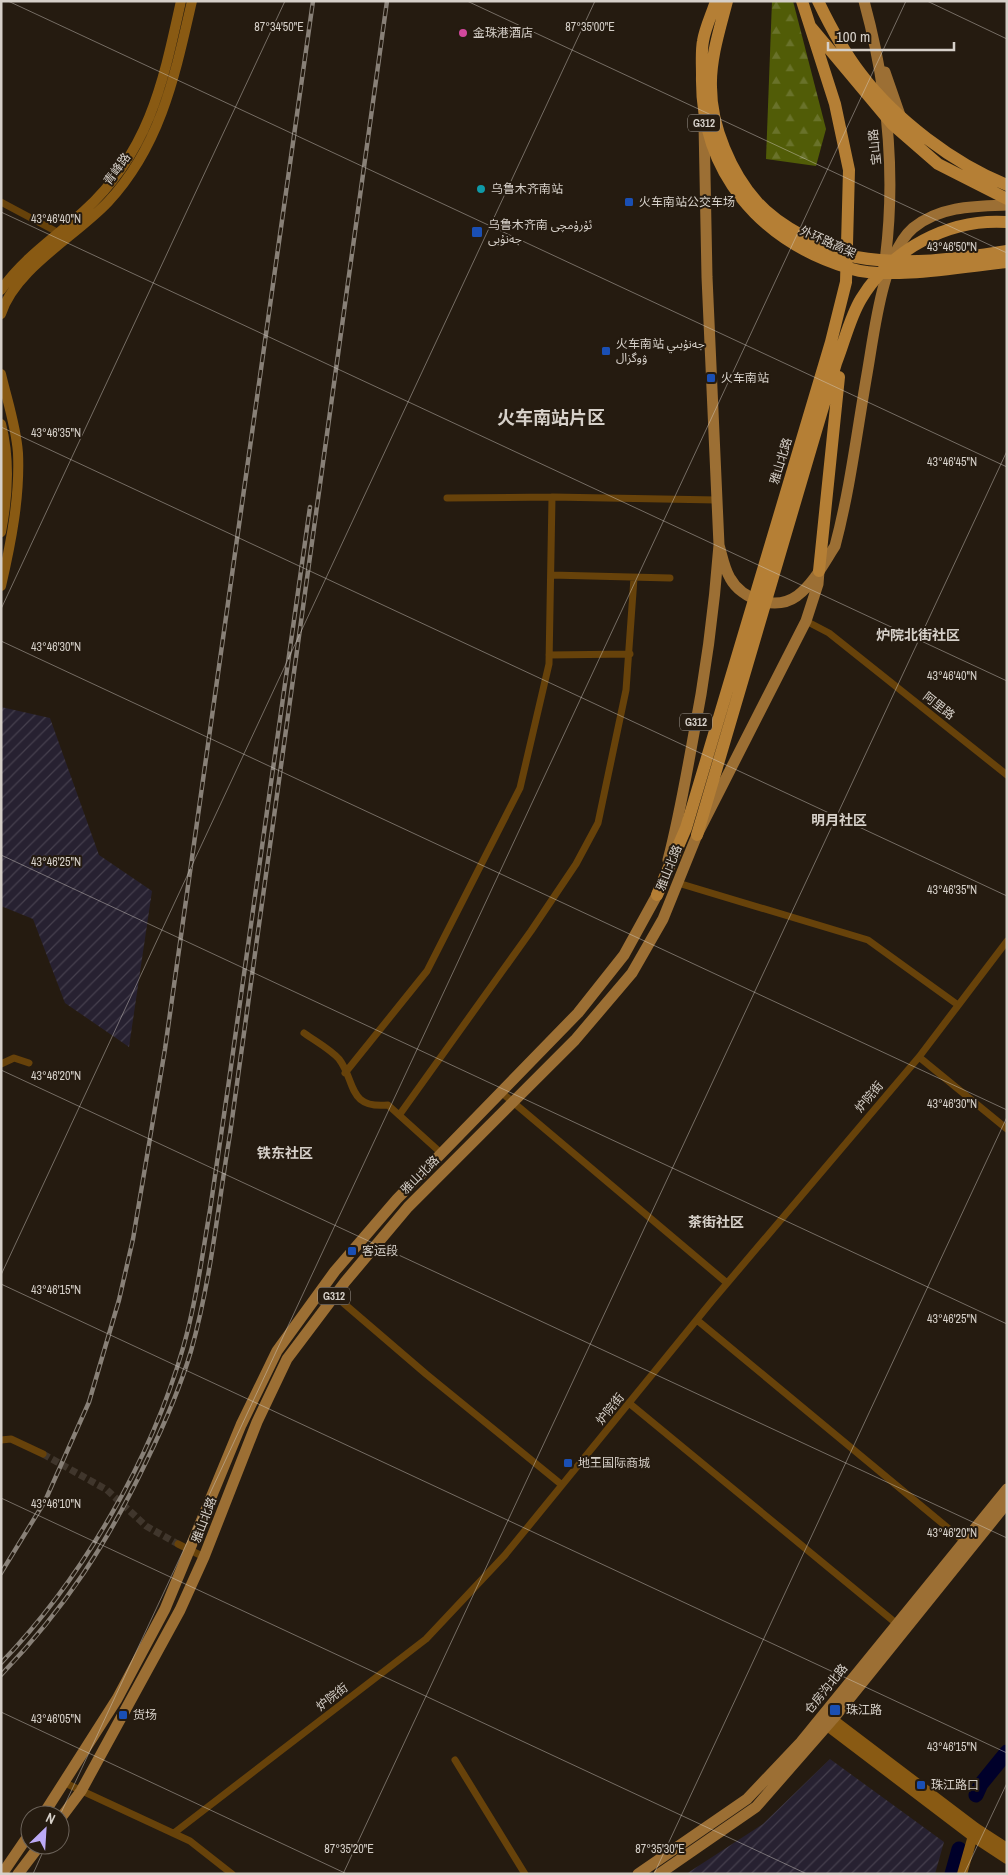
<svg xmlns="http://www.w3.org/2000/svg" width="1008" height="1875" viewBox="0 0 1008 1875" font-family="'Archivo Narrow','Noto Sans Arabic','Noto Sans SC',sans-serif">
<defs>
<pattern id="industrial-furrows" width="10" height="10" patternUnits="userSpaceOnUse" patternTransform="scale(1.25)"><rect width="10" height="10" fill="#272131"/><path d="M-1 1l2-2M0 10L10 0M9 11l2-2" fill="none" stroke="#46404e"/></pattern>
<pattern id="forest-firs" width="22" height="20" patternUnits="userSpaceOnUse" patternTransform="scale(1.25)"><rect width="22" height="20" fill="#515c07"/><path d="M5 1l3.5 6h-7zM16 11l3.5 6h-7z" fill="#69722a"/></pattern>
</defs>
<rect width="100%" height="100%" fill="#251b10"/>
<!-- industrial -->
<path fill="url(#industrial-furrows)" d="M1,707L50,718L99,855L152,891L129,1047L65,1003L33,919L1,906Z
M830,1759L944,1842L935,1874H686L763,1824Z"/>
<!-- forest -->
<path fill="url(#forest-firs)" d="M772,1H793L826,129L816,166L766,159Z"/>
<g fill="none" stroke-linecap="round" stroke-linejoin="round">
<!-- river -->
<path stroke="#00002a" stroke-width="15" d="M976,1795L981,1784L1007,1752
M952,1874L959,1849"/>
<!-- street-tunnel -->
<path stroke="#40362c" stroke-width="7" stroke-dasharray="7 3.5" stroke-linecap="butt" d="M43,1454L107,1490L146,1526L178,1544"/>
<!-- street -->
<path stroke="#67420a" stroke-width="7" d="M1,202L59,233
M447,498L552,497L717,500
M551,575L670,578
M806,621L829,633L1007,775
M549,655L630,654
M678,883L868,940L958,1005
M304,1033C315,1041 330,1049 339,1059C356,1081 347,1109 388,1105L441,1153
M919,1057L1007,1129
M1,1064L14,1058L29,1063
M345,1073L427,971L520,788L549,664L552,497
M501,1092L727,1283
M400,1114L531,931L576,864L598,823L626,690L634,578
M334,1295L426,1374L562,1485
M697,1320L966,1543
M629,1403L897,1624
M1,1440L11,1439L43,1454
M178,1544L204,1557
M455,1760L525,1874
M65,1783L190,1841L232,1874
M174,1833L426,1639L505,1555L712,1301L919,1057L1007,941"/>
<!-- secondary -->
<path stroke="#895a13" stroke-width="10" d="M1,290C23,258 56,237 84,211C149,152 163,83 181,1
M1,314C15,269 76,236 108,202C161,145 175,75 192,1
M1,374C7,400 16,426 18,453C20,497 11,543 1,586
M1,424C10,459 8,496 1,532
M827,1715L976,1828L1007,1848
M822,1722L972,1836L1007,1859
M962,1874L974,1832"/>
<!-- primary -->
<path stroke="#9c6f34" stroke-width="11" d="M864,1C888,89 897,178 884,268
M885,72L901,118
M704,124L707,277L719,545C722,555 724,568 730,578C742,600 776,611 797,596C814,583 824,563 835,546C850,490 857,431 867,374C874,335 882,255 913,228C939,206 975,206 1007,205
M668,860C678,822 685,783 692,744C705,678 714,612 719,545
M43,1815L117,1699L165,1609L241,1425L277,1351L335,1271L397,1199L578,1013L624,955L657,895L660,887
M60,1819L81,1791L180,1610L204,1557L257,1422L287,1359L345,1282L408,1207L575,1040L632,973L663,919L697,835L806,621L818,584L819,571
M2,1874L30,1833
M18,1874L40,1845
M638,1874L747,1799L801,1742L1007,1489
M659,1874L756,1807L833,1719L1007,1503"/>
<!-- highway -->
<path stroke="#b57f35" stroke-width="12" d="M716,1C712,14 705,28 703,41C701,51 702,64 702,75C700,172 760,242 852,269C888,280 967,266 1007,262
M727,1C720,28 710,59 711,87C711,126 731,173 757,202C777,225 825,251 856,257C905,266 957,259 1007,251
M802,1L810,26L892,124L938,164L1007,199
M818,1C830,26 844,52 861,74C895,119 954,164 1007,185
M819,571L839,377
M697,835L836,363C844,343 850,317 861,299C891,249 949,218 1007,222
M657,895L686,828L831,342L846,282L849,170L835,104L810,26"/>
<defs>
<path id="rail" d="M1,1573L45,1501L89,1402L119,1300L133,1239L165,1049L313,1
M1,1663C82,1579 151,1460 183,1348C196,1303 202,1256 210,1210C222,1131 233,1053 244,974C266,818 288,663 310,507
M1,1675C66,1607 107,1544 147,1460C164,1425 180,1388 191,1351C211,1280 218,1206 230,1134L387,1"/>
</defs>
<!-- rail casing -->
<use href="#rail" stroke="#888077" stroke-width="4.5"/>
<!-- rail -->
<use href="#rail" stroke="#251b10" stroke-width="2.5" stroke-dasharray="8" stroke-linecap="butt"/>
</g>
<!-- ticks -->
<path fill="none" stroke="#d6d0c9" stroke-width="1" stroke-opacity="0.45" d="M8,1L1007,467M467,1L1007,253M927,1L1007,39M1,212L1007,681M1,427L1007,896M1,609L285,1M1,641L1007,1110M1,855L1007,1324M1,1070L1007,1538M1,1275L595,1M1,1284L1007,1753M1,1498L807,1874M1,1712L347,1874M60,1815L906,1M33,1874L46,1845M343,1874L1007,451M654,1874L1007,1117M964,1874L1007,1783"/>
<!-- markers -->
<circle fill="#d1479c" stroke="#251b10" stroke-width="2" cx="463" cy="33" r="5"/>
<circle fill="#0f9aa8" stroke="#251b10" stroke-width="2" cx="481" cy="189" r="5"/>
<g fill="#1a4fb4" stroke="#251b10" stroke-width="2">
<rect x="624" y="197" width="10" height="10" rx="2.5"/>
<rect x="471" y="226" width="12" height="12" rx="2.5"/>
<rect x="601" y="346" width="10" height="10" rx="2.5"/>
<rect x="706" y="373" width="10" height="10" rx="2.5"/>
<rect x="347" y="1246" width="10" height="10" rx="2.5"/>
<rect x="563" y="1458" width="10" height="10" rx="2.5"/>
<rect x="829" y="1704" width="12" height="12" rx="2.5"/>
<rect x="118" y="1710" width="10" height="10" rx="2.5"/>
<rect x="916" y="1780" width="10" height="10" rx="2.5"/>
</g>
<g text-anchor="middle" stroke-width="4" stroke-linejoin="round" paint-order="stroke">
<!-- shield labels -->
<g fill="#251b10" stroke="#a19a92" stroke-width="1">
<rect x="688" y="114.5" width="32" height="17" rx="4"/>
<rect x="680" y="713.5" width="32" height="17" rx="4"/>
<rect x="318" y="1287.5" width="32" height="17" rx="4"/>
</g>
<g font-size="11" font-weight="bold" fill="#d6d0c9">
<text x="704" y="127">G312</text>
<text x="696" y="726">G312</text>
<text x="334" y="1300">G312</text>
</g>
<!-- poi labels -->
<g font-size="12" fill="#d6d0c9" stroke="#251b10" text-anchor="start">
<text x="473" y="37">金珠港酒店</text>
<text x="491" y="193">乌鲁木齐南站</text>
<text x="639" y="206">火车南站公交车场</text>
<text x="488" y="229">乌鲁木齐南 ئۇرۇمچى<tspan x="488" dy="14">جەنۇبى</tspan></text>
<text x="616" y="348">火车南站 جەنۇبىي<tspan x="616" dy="14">ۋوگزال</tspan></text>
<text x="721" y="382">火车南站</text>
<text x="362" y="1255">客运段</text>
<text x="578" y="1467">地王国际商城</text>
<text x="846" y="1714">珠江路</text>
<text x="133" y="1719">货场</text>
<text x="931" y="1789">珠江路口</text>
</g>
<!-- street labels -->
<g font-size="12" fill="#d6d0c9" stroke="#251b10">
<text transform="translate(875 147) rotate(-96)" y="4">宝山路</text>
<text transform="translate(117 169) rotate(-54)" y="4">青峰路</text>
<text transform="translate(828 242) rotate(24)" y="4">外环路高架</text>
<text transform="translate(781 461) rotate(-73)" y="4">雅山北路</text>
<text transform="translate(939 706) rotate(38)" y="4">阿里路</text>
<text transform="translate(669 868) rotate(-68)" y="4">雅山北路</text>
<text transform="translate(869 1097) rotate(-50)" y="4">炉院街</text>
<text transform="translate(420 1175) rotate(-45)" y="4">雅山北路</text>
<text transform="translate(610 1409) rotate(-51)" y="4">炉院街</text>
<text transform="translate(204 1520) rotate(-69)" y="4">雅山北路</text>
<text transform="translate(826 1689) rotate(-51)" y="4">仓房沟北路</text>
<text transform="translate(332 1697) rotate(-38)" y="4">炉院街</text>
</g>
<!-- neighbourhood labels -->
<g font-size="14" font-weight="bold" fill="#d6d0c9" stroke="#251b10">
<text x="918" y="640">炉院北街社区</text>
<text x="839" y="825">明月社区</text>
<text x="285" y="1158">铁东社区</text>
<text x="716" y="1227">茶街社区</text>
</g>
<!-- district labels -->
<g font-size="18" font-weight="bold" fill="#d6d0c9" stroke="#251b10">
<text x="551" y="424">火车南站片区</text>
</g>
</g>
<g font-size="12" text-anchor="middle" fill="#d6d0c9" stroke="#251b10" stroke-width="4" stroke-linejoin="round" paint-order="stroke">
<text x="279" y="31">87°34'50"E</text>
<text x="590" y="31">87°35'00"E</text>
<text x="56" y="223">43°46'40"N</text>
<text x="952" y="251">43°46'50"N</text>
<text x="56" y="437">43°46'35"N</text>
<text x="952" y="466">43°46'45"N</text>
<text x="56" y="651">43°46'30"N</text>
<text x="952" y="680">43°46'40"N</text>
<text x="56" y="866">43°46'25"N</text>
<text x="952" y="894">43°46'35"N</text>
<text x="56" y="1080">43°46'20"N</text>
<text x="952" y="1108">43°46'30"N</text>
<text x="56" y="1294">43°46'15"N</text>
<text x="952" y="1323">43°46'25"N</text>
<text x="56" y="1508">43°46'10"N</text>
<text x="952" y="1537">43°46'20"N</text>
<text x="56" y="1723">43°46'05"N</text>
<text x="952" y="1751">43°46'15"N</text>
<text x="349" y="1853">87°35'20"E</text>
<text x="660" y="1853">87°35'30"E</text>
</g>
<!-- border -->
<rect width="1008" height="1875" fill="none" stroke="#d6d0c9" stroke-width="5"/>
<!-- north arrow -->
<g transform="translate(45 1830) rotate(25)"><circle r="24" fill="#251b10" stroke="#6c635a"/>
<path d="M0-4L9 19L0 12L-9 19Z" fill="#bcaaf6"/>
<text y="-8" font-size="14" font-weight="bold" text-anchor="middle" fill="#d6d0c9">N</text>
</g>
<!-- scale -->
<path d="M828 42v8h126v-8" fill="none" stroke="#d6d0c9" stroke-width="2.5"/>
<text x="836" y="42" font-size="15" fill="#d6d0c9" stroke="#251b10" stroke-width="4" paint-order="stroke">100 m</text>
</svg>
